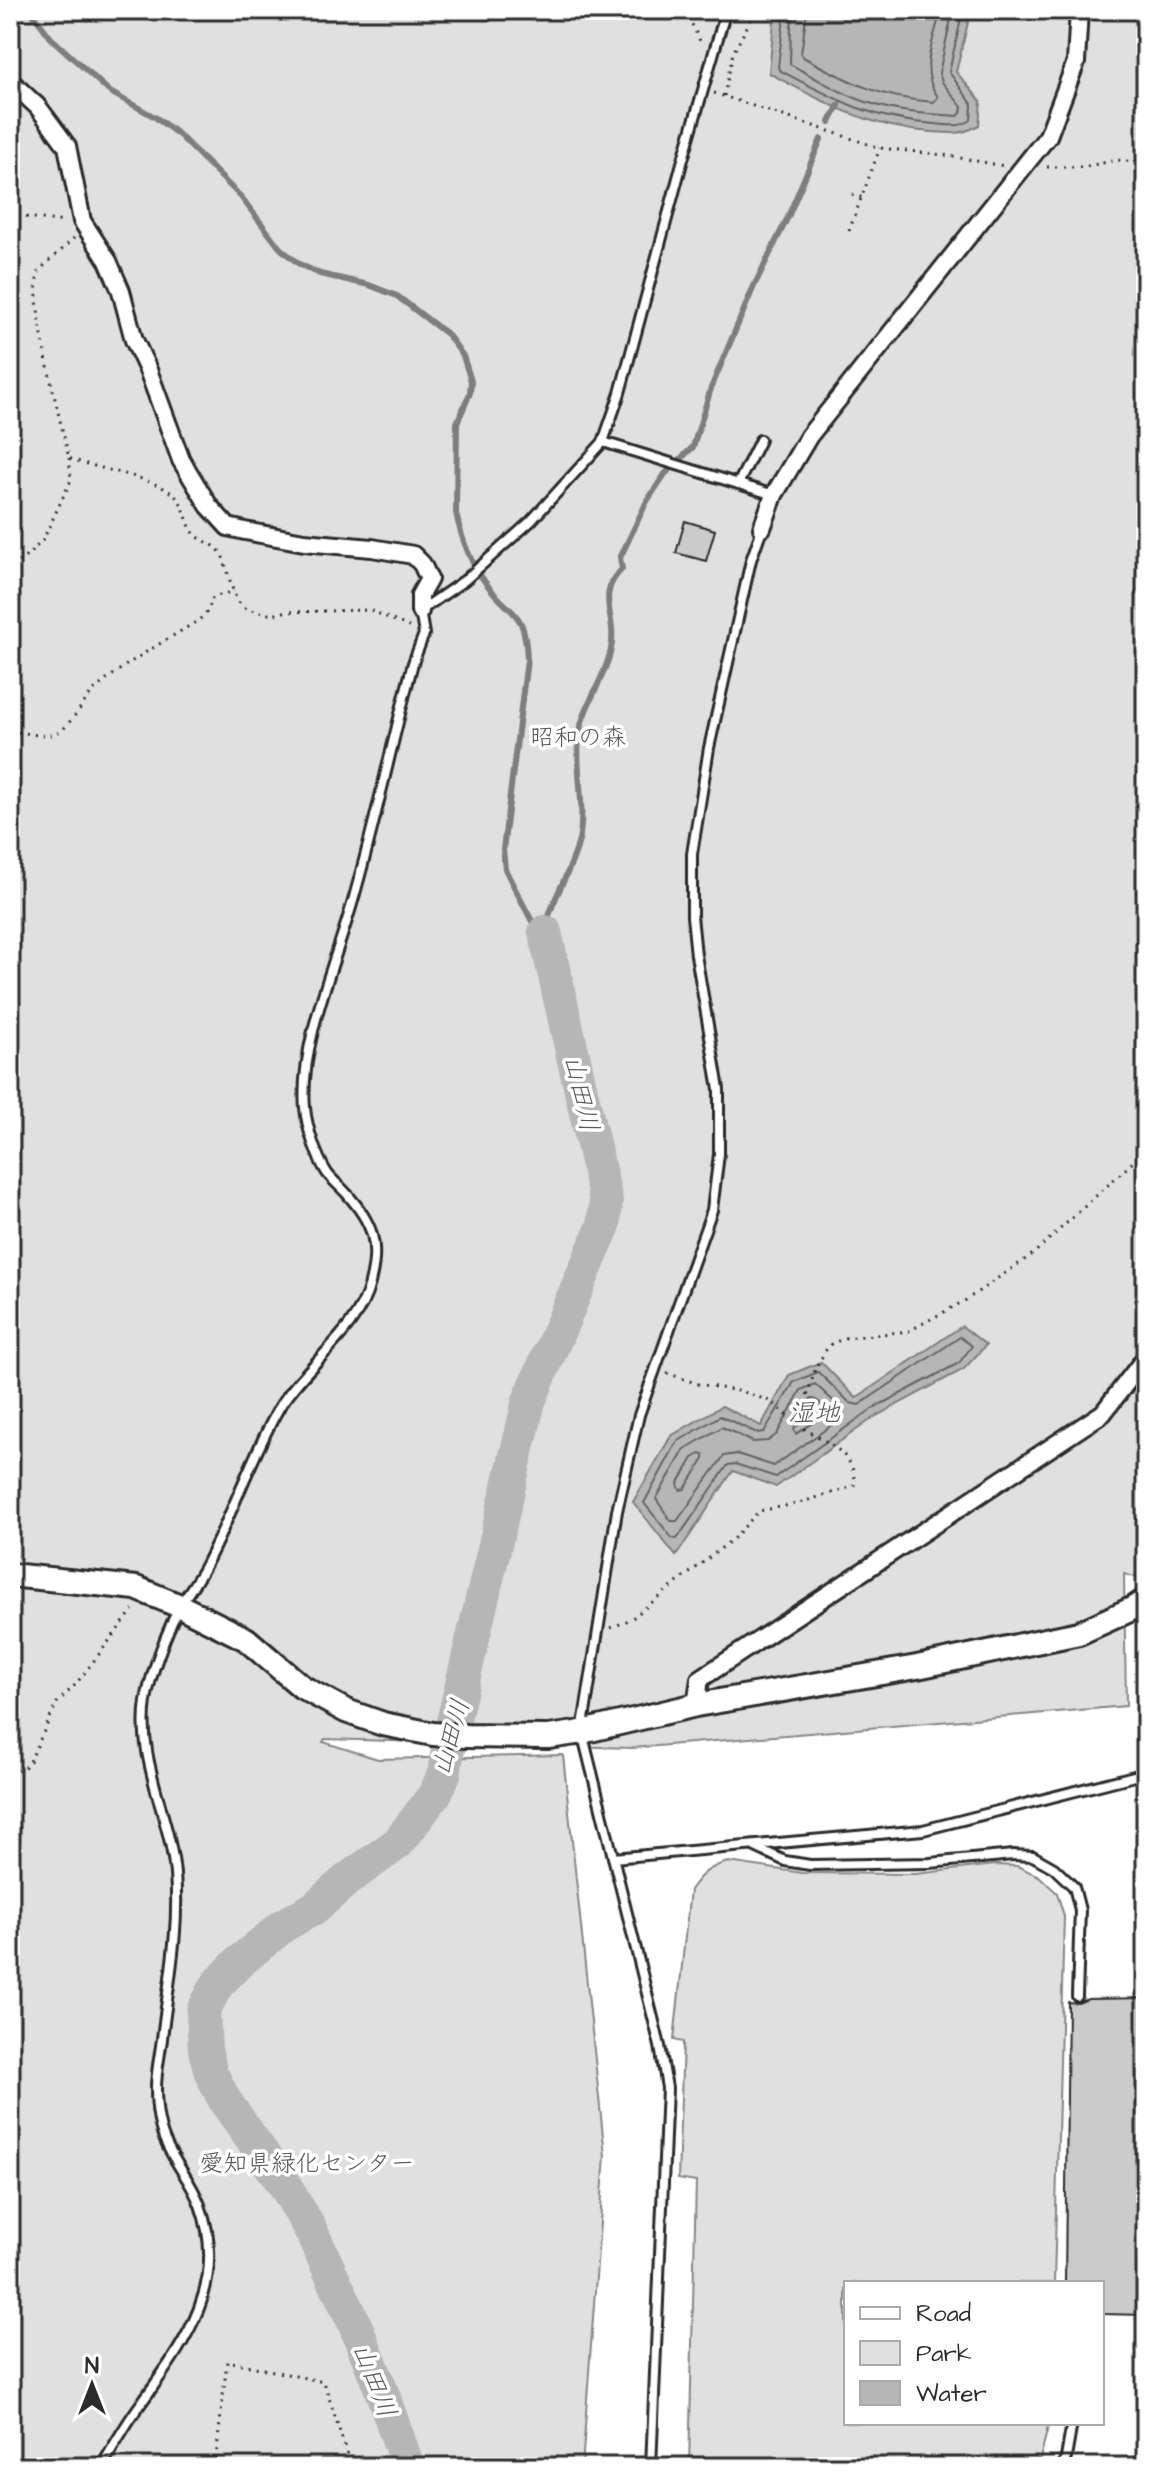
<svg xmlns="http://www.w3.org/2000/svg" width="1156" height="2477" viewBox="0 0 1156 2477" font-family="'Architects Daughter','Klee One',sans-serif">
<rect width="100%" height="100%" fill="#fff"/>
<filter id="ink" filterUnits="userSpaceOnUse"><feTurbulence type="fractalNoise" baseFrequency=".0125" numOctaves="2"/><feDisplacementMap in="SourceGraphic" scale="16" xChannelSelector="R" yChannelSelector="G"/><feConvolveMatrix kernelMatrix="1 2 1 2 8 2 1 2 1" color-interpolation-filters="sRGB"/></filter>
<g filter="url(#ink)">
<!-- green -->
<path fill="#e0e0e0" stroke="#868686" stroke-width="2" d="M10,10H1146V1580L1124,1574L1126,1706L633,1748L325,1739L323,1742L378,1759L563,1755L605,2155L582,2467H10Z
M728,1862L803,1873L915,1874L995,1865L1017,1866L1039,1876L1057,1893L1064,1916L1054,2283H846V2423H1049L1038,2467H689L696,2182L678,2179L683,2042L674,2040L690,1890C701,1874 709,1867 728,1862Z"/>
<!-- water -->
<path fill="#b6b6b6" stroke="#7e7e7e" stroke-width="2" d="M778,10H971L956,72L981,101L979,125C959,136 953,133 931,132C868,128 824,102 769,73L774,20Z
M962,1326L986,1345L964,1369L876,1416L776,1487L733,1471L676,1556L633,1502L671,1436L722,1406L761,1426L789,1375L821,1362L856,1398Z"/>
<g fill="none" stroke-linecap="round" stroke-linejoin="round">
<!-- shore -->
<path stroke="#636363" stroke-width="2" d="M785,10L778,66L779,70C834,99 872,120 935,124C949,125 959,128 971,120L972,104L949,72L963,10
M795,10L791,25L790,64C817,79 846,97 876,105C903,113 930,114 958,116L961,113L962,107L942,82L939,73L953,10
M807,10L801,54L803,57C847,81 882,99 934,102L938,97C918,70 934,40 941,10
M960,1337L972,1346L959,1363L872,1409L776,1477L735,1464L728,1465L677,1539L672,1538L644,1503L677,1442L720,1416L757,1433L764,1432L794,1382L818,1372L850,1403L859,1405Z
M815,1384L844,1411L843,1417L774,1466L737,1454L724,1456L677,1521H671L656,1499L685,1449L722,1427L753,1442L768,1441L777,1434L801,1390Z
M811,1399C817,1398 826,1408 826,1414L796,1434L794,1429Z
M700,1454L704,1455V1459L685,1489L680,1490L678,1484L693,1458Z"/>
<!-- stream -->
<path stroke="#7e7e7e" stroke-width="6" d="M30,10L51,38L110,92L155,117L179,135L241,197L280,248L299,264L320,274L369,285L397,296L448,335L463,356L471,381L470,393L457,423L456,513C461,537 470,562 485,582C512,619 525,606 527,660L503,850L505,869L511,881L534,925L545,932C551,898 572,872 579,840C586,806 575,769 579,736C583,705 605,680 611,649C618,615 594,597 622,569L620,558L647,501L665,474L693,447L711,388L754,286L787,219L821,139
M830,122L839,105"/>
<!-- river -->
<path stroke="#b6b6b6" stroke-width="34" d="M408,2467L379,2384L353,2320L310,2229L286,2187L225,2101L211,2073L205,2050L203,2011L217,1985L239,1962L283,1926L314,1908L348,1879L398,1843L435,1794L444,1774L451,1731L529,1401L604,1225L606,1201L545,932"/>
</g>
<!-- building -->
<path fill="#cbcbcb" stroke="#2b2b2b" stroke-width="2" d="M685,521L715,530L706,561L676,553Z
M1146,1998V2315L1102,2314V2283H1065L1068,2002L1078,2003L1088,1999Z"/>
<g fill="none" stroke-linecap="round" stroke-linejoin="round">
<defs>
<path id="lane" d="M603,442L774,495
M738,484L760,440
M1135,1609L1146,1624
M755,1847L785,1861L810,1865L930,1863L1013,1855L1033,1856L1054,1868L1074,1887L1080,1910L1077,1996
M613,1858L923,1830L1146,1773
M101,2467C113,2447 124,2427 137,2409C182,2346 230,2287 200,2205C192,2183 177,2166 167,2145C159,2129 156,2106 156,2088C156,2072 160,2055 162,2039C168,1985 180,1929 175,1874C170,1816 137,1760 146,1701C150,1675 169,1624 183,1601C190,1590 198,1579 204,1568C232,1516 250,1459 279,1408C304,1366 359,1331 370,1283C380,1244 373,1223 347,1194C341,1187 332,1180 327,1173C316,1156 307,1128 305,1108C299,1041 339,955 356,890C377,815 393,738 413,663L424,634L420,611L465,580L531,521L603,442L620,393L682,163L726,10
M651,2467L667,2088L660,2046L582,1732L617,1511L639,1415L712,1210L719,1154V1089L696,955L692,916V854L709,748L751,560L762,529
M1062,2467L1066,2458L1072,2423"/>
<path id="street" d="M10,81L38,107L67,146L82,221L108,261L121,291L134,340L148,370L181,460L209,506L228,527L245,531L304,542L372,548L413,555L422,564L429,579L420,595V611
M762,528L774,495L809,436L1048,136L1076,62L1079,10
M696,1705L700,1679L1103,1413L1146,1357"/>
<path id="secondary" d="M10,1575L136,1588L180,1606L246,1639L302,1687L346,1711L383,1724L433,1734L466,1736L549,1737L582,1732L696,1705L917,1667L1079,1633L1134,1608L1146,1600"/>
</defs>
<!-- lane casing -->
<use href="#lane" stroke="#2b2b2b" stroke-width="14"/>
<!-- street casing -->
<use href="#street" stroke="#2b2b2b" stroke-width="22"/>
<!-- secondary casing -->
<use href="#secondary" stroke="#2b2b2b" stroke-width="28"/>
<!-- path -->
<path stroke="#2b2b2b" stroke-width="3" stroke-dasharray="2 6" stroke-linecap="butt" d="M685,10L702,45
M714,93L880,148L944,155L1004,166
M724,96L733,53L756,10
M1047,167H1083L1117,160L1146,163
M852,194L863,198
M10,215L65,222
M849,231L880,148
M74,238C67,246 42,266 39,272C27,294 62,427 69,458C97,470 160,477 178,499C186,509 186,523 194,533C202,543 215,542 222,555C228,568 232,599 243,607C247,610 255,611 260,612C270,615 275,615 284,612L370,610L409,627
M10,562H18L27,556L43,540L71,480L69,458
M10,732C25,731 45,740 59,732C69,727 84,700 95,690C125,662 164,642 199,620L208,611L213,597L234,591
M667,1373L698,1384L744,1392L772,1402L798,1425
M611,1628L631,1619L734,1538L759,1511L796,1504L854,1486C858,1452 823,1441 798,1425L816,1367L829,1345L845,1338L909,1331L966,1300L1033,1254L1146,1150
M10,1774L23,1769L30,1761L57,1703L76,1684L133,1610
M215,2467L227,2361L324,2382L351,2467"/>
<!-- lane -->
<use href="#lane" stroke="#fff" stroke-width="8"/>
<!-- street -->
<use href="#street" stroke="#fff" stroke-width="16"/>
<!-- secondary -->
<use href="#secondary" stroke="#fff" stroke-width="22"/>
</g>
</g>
<g text-anchor="middle" stroke-width="7" stroke-linejoin="round" paint-order="stroke">
<!-- park labels -->
<g font-size="24" fill="#585858" stroke="#fff">
<text x="578" y="745">昭和の森</text>
<text x="307" y="2171">愛知県緑化センター</text>
</g>
<!-- water labels -->
<g font-size="26" font-style="italic" fill="#5c5c5c" stroke="#fff">
<text transform="translate(582 1093) rotate(77)" y="9">山田川</text>
<text x="814" y="1421">湿地</text>
<text transform="translate(450 1737) rotate(-74)" y="9">山田川</text>
<text transform="translate(375 2380) rotate(69)" y="9">山田川</text>
</g>
</g>
<!-- margin -->
<rect width="1156" height="2477" fill="none" stroke="#fff" stroke-width="40"/>
<rect x="20" y="20" width="1116" height="2437" fill="none" stroke="#2b2b2b" stroke-width="3" filter="url(#ink)"/>
<!-- legend -->
<rect x="844" y="2281" width="260" height="144" fill="#ffffff" stroke="#aaaaaa" stroke-width="2"/>
<rect x="860" y="2307" width="40" height="12" fill="#ffffff" stroke="#aaaaaa" stroke-width="2"/>
<text x="916" y="2321" font-size="24" fill="#2b2b2b">Road</text>
<rect x="860" y="2341" width="40" height="24" fill="#e0e0e0" stroke="#aaaaaa" stroke-width="2"/>
<text x="916" y="2361" font-size="24" fill="#2b2b2b">Park</text>
<rect x="860" y="2381" width="40" height="24" fill="#b6b6b6" stroke="#aaaaaa" stroke-width="2"/>
<text x="916" y="2401" font-size="24" fill="#2b2b2b">Water</text>
<!-- north arrow -->
<g transform="translate(92 2385)" stroke="#ffffff" stroke-width="6" paint-order="stroke">
<path d="M0-6L14 30L0 20L-14 30Z" fill="#2b2b2b"/>
<text y="-12" font-size="22" font-weight="bold" text-anchor="middle" fill="#2b2b2b">N</text>
</g>
</svg>
